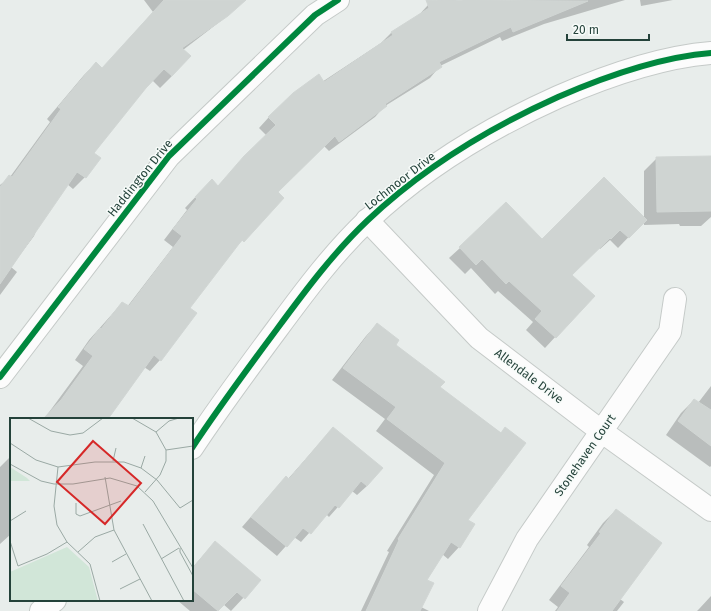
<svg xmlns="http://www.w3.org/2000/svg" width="711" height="611" viewBox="0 0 711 611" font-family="'Fira Sans',sans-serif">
<rect width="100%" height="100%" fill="#e8edeb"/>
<!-- shadow -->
<path fill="#0003" d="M144,0H228L234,8L222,20L183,50L172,76L160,88L152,80L92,153L85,177L73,189L67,184L39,224L34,236L11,267L17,272L0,295V185L10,177L50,122L47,119L84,75L96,63L102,69L153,12Z
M438,0H456L458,3L463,0H625L544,24L502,41L500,37L440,66L430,78L385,106L375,117L329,151L324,146L277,192L283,198L232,251L188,308L160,360L150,371L144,367L106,419H44L83,366L75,360L89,340L122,303L127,307L173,247L164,240L187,210L185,208L201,191L218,186L267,136L259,128L269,117L381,43L391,33L418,16L428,5Z
M640,0H673L641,6Z
M711,157V217L701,226H680L679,224L644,225V221L618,248L610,240L600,249L599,248L571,275L593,296L545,348L526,330L533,322L498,291L495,294L471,268L465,274L449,258L460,248L542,240L644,219V171L657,158Z
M377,324L395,345L439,388L501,433L506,428L467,520L459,547L448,559L442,554L426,580L421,607L429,611H361L389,552L387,551L434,475L376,431L385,419L332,380L366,336Z
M711,386V466L710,467L666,435L681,413L694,400L698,403Z
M333,428L367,486L357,495L352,491L329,517L326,514L301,542L294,537L277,556L242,527L277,487L286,477L288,479Z
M11,456V534L0,544V467Z
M616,510L620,599L624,602L617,611H555L558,607L549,600L589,547L587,545L603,523Z
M215,542L260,580L231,611L223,604L217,611H190L177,600H192V568Z
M711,596V611H697L699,609Z"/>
<!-- building -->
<path fill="#cfd4d2" stroke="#d1d6d4" d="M164,0H246L228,16L182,48L191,56L172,76L164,69L146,88L94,153L101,158L86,178L77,172L0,284V187L9,175L12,177L61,109L58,107L96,62L102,68Z
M426,0L588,1L513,32L511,27L439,62L442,67L385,104L387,106L339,142L335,136L278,192L284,198L244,242L242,240L190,308L197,313L161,361L154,355L108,419H43L61,400L93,356L84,349L100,328L101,329L122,302L129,306L182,236L173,229L197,199L195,197L212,179L218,186L244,156L276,125L268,117L293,93L319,74L324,82L393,35L391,32L429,8Z
M711,156V211L657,212L656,157Z
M604,177L647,220L629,238L620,230L611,239L610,238L572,275L595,296L556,338L535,319L542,311L509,281L506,284L482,259L476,265L459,247L506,202L542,239Z
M377,323L399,340L396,345L445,382L440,387L501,433L505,427L526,443L468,520L475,524L460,548L451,542L427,580L434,583L420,611H366L399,540L398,539L445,463L387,419L396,407L343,368Z
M694,399L711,410V446L678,421Z
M333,427L383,468L367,486L361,481L339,508L335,505L311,534L303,528L287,547L251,517L286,476L289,479Z
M616,509L662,543L612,611H557L570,593L561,586L601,533L599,532Z
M215,541L261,580L245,599L237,592L218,611L192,589V569Z"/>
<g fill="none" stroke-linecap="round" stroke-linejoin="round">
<defs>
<path id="minor" d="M367,220L479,338L601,431L711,510
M0,377L169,156L315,15L338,0
M489,611L527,539L670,332L675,299"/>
<path id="tertiary" d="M192,448C219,407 248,368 277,329C305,291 334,252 368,220C424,167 489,128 558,97C604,77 661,57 711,53
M41,611L55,600"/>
</defs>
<!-- minor casing -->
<use href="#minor" stroke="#c5cac8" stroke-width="24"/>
<!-- tertiary casing -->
<use href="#tertiary" stroke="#c5cac8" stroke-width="24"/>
<!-- minor -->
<use href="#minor" stroke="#fcfcfc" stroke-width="22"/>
<!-- tertiary -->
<use href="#tertiary" stroke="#fcfcfc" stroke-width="22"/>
<defs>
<path id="cycleway" d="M0,377L169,156L315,15L338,0
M192,448C219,407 248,368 277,329C305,291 334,252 368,220C424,167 489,128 558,97C604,77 661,57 711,53"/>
</defs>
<!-- cycleway casing -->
<use href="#cycleway" stroke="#f7fbf9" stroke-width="8"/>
<!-- cycleway -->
<use href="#cycleway" stroke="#00873e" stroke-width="6"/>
</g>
<g text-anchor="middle" stroke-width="3" stroke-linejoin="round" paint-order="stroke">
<!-- street labels -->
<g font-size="12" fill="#24423a" stroke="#f7fbf9">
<text transform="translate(140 178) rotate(-51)" y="4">Haddington Drive</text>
<text transform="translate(400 181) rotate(-38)" y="4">Lochmoor Drive</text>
<text transform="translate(529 376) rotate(37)" y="4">Allendale Drive</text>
<text transform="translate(585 455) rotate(-55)" y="4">Stonehaven Court</text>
</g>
</g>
<!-- overview -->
<g transform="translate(10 418)">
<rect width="183" height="183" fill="#e8edeb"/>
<path d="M0,49L17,60L20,63H0ZM57,129L79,149L88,183H0V154Z" fill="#d1e6d8"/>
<path fill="none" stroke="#9aa9a4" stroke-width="1" d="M18,0L41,13L60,17L73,15L93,0M122,0L146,14L156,32V43L150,57L135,74M146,14L159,3L169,0M0,25L26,42L48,49L85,44H114L131,50L147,62L170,90L183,82M156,32L183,28M103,43L106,30M0,46L31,63L44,66H63L100,60L127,68L143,83L183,150M48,49L44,88L47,107L57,124L80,146L90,183M131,50L135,38M95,59L104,112L142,183M66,85V96L70,98L111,83M0,103L16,93M133,106L174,183M0,123L8,148L37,136L57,124M170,130V134L183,158M68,134L85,119L104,112M151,141L169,130M102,144L116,136M110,171L130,161"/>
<path fill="#d62828" fill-opacity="0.15" stroke="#d62828" stroke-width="2" d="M83,23L131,65L95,106L47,64Z"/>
<rect width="183" height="183" fill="none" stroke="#24423a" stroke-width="2"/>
</g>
<!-- scale -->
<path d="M567 34v6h82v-6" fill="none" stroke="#24423a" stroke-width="2"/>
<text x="573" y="34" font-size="12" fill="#24423a" stroke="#f7fbf9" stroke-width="3" paint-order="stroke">20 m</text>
</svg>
